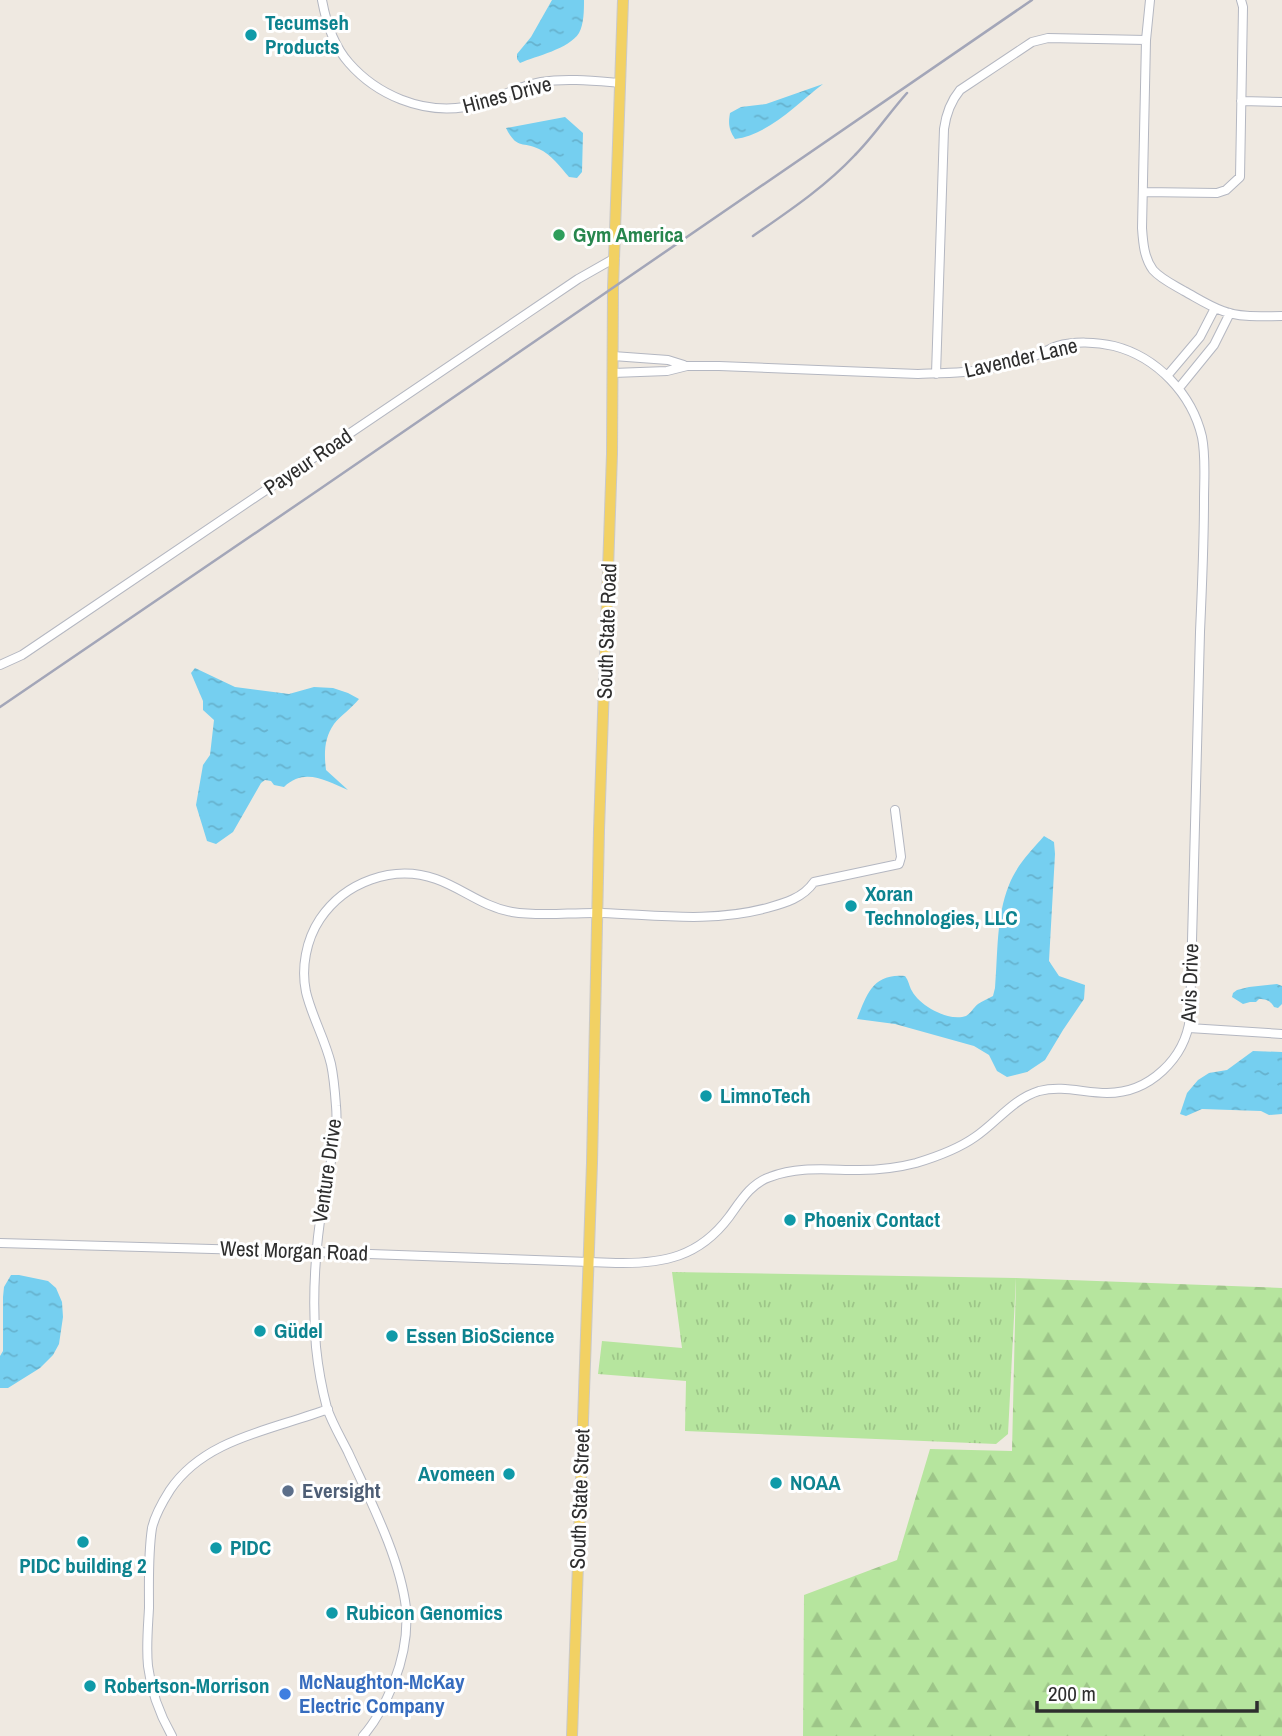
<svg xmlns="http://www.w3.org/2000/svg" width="1282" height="1736" viewBox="0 0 1282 1736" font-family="'Archivo Narrow',sans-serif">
<defs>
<pattern id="grass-tufts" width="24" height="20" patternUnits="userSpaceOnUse" patternTransform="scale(1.75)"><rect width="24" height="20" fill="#b6e59e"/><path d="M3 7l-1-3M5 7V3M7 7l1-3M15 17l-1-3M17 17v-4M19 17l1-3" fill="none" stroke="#9dc588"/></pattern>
<pattern id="forest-firs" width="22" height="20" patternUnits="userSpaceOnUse" patternTransform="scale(1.75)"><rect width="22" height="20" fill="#b6e59e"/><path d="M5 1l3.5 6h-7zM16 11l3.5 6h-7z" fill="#9dc588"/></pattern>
<pattern id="water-ripples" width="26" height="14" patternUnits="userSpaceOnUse" patternTransform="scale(1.75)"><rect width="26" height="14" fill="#75cff0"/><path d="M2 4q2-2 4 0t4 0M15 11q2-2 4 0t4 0" fill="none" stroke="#66b2ce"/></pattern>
</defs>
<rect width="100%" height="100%" fill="#efe9e1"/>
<!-- grass -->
<path fill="url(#grass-tufts)" d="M672,1272L1016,1278L1008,1434L996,1444L685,1431L686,1381L598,1374L602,1341L682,1348Z"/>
<!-- forest -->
<path fill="url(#forest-firs)" d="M1016,1278L1282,1288V1736H803L804,1595L897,1560L930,1449L1012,1451Z"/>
<!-- water -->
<path fill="url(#water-ripples)" d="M552,0H584C584,10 584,24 579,33C569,49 536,56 520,63L517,59V54L531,37Z
M823,84C797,104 768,135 735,139C729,130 728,124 730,113L741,107L766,104Z
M565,117L583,133L582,172L577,178L569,177C561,168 551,154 539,149C522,141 517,150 506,128Z
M195,668L235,687L289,694L314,687L333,688L348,693L359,699C352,708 340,716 334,724C324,738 324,754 326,770L348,790C326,781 305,767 284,787L274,785L271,781L265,780L261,783L233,832L216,844L207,841L196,805L203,765L210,755L214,720L203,710V701L191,673Z
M1044,836L1054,842L1055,854L1049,961L1059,976L1085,985L1084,999L1063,1030L1045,1060L1027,1072L1007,1077L997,1071L989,1055L974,1046L895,1024L857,1019C867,994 873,973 905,976C909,981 909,986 912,991C920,1006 949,1022 966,1016C971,1013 973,1008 978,1004C982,1001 988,999 993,996L995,988C998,954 996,917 1009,885C1016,866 1031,851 1044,836Z
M1277,984L1282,986V1004L1278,1008L1274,1007C1271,1001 1266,999 1259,999L1256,1002H1250L1243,1004L1232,997L1233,993L1237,990L1249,987Z
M1253,1051L1282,1052V1114L1269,1115L1261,1111L1202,1109L1186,1116L1180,1114L1187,1093L1198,1080L1209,1073L1227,1070Z
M11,1275H19L48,1281L56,1288L62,1302L63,1317L59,1344L53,1355L40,1368L8,1388H0V1356L3,1351V1297L4,1287Z"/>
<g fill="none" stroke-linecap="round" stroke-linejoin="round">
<defs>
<path id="minor" d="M322,0C326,22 334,46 349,63C377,95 422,114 465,107C491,103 514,87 541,82C566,78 595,81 621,83
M1150,0L1146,40L1142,228C1143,242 1144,258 1153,270C1161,279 1174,285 1184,291C1197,298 1209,306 1223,311C1241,318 1263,316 1282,316
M1241,101L1282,102
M1143,192L1217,193L1226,190L1240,177L1243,7L1241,0
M613,356L668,360L684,365
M936,374L944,129C946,114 951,101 960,90L1032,42L1048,38L1146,40
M1167,376L1200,337L1215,308
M1179,388L1214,345L1230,313
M0,665L22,655L578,279L615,258
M1189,1028L1282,1034
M0,1243L315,1252L616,1263C663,1264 699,1257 729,1217C740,1202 751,1183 770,1177C799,1166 828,1170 859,1170C879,1170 897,1168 916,1163C936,1157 958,1149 975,1137C997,1122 1013,1099 1039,1091C1063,1085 1084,1093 1107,1093C1150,1093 1185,1058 1190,1018C1193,889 1196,760 1200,632C1202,588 1204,544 1204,500C1204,479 1206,457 1202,437C1192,394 1157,357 1114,346C1097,342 1074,341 1057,346C1050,348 1044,353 1037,355C1024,360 1010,363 997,367C971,373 945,373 918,374L719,366H687L667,371L613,373
M172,1736C160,1715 151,1691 148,1666C146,1647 148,1627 149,1608C149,1581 148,1554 152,1528C155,1515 163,1501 170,1490C205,1438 273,1430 328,1409
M363,1736C377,1720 386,1702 394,1682C403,1659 408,1633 406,1608C400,1557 369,1498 348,1452C341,1438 332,1423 327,1408C322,1389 318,1367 316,1347C312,1298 315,1249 323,1201C328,1170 339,1138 336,1106C335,1092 334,1078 331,1064C325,1039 312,1017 306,992C301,968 306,940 320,919C345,882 393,864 436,879C462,888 483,907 512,912C543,917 571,912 602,913C659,915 710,923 767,908C785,903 803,898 814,882L899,864L901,857L895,810"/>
<path id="major" d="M572,1736L592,1163L599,830L612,454L613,288L623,0"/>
</defs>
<!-- minor casing -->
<use href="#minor" stroke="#b4b7c1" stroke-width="10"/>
<!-- major casing -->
<use href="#major" stroke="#c9c9c9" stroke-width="12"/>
<!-- minor -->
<use href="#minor" stroke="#fff" stroke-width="8"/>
<!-- major -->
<use href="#major" stroke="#f2d163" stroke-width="10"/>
<!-- rail -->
<path stroke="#a3a6b8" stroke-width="2.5" d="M753,236C789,211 825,187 855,155C874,136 889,113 907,93
M0,707L317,491L1032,0"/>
</g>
<!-- markers -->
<g fill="#0f9aa8" stroke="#fff" stroke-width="2.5">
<circle cx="251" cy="35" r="7"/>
<circle cx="851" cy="906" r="7"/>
<circle cx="706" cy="1096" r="7"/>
<circle cx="790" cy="1220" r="7"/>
<circle cx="260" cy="1331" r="7"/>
<circle cx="392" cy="1336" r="7"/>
<circle cx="509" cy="1474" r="7"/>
<circle cx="776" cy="1483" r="7"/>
<circle cx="83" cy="1542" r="7"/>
<circle cx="216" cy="1548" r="7"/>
<circle cx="332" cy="1613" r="7"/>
<circle cx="90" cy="1686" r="7"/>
</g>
<circle fill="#2e9e5b" stroke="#fff" stroke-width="2.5" cx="559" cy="235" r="7"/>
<circle fill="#5c6f8a" stroke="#fff" stroke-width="2.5" cx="288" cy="1491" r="7"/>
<circle fill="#3f7fe0" stroke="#fff" stroke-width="2.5" cx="285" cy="1694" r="7"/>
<g text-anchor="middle" stroke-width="6" stroke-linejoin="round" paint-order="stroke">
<!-- culture labels -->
<g font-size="21" font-weight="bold" fill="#0d838f" stroke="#fff" text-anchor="start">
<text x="265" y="30">Tecumseh<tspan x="265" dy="24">Products</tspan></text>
<text x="865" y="901">Xoran<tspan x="865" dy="24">Technologies, LLC</tspan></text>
<text x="720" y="1103">LimnoTech</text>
<text x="804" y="1227">Phoenix Contact</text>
<text x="274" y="1338">Güdel</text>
<text x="406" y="1343">Essen BioScience</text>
<text x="495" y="1481" text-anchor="end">Avomeen</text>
<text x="790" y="1490">NOAA</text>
<text x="230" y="1555">PIDC</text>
<text x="83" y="1573" text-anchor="middle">PIDC building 2</text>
<text x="346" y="1620">Rubicon Genomics</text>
<text x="104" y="1693">Robertson-Morrison</text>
</g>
<!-- street labels -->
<g font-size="21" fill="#2e2e2e" stroke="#fff">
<text transform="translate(507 95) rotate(-15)" y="7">Hines Drive</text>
<text transform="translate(1021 358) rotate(-13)" y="7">Lavender Lane</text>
<text transform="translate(308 462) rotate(-34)" y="7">Payeur Road</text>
<text transform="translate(607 631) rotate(-88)" y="7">South State Road</text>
<text transform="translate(1190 983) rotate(-88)" y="7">Avis Drive</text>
<text transform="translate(327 1171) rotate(-82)" y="7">Venture Drive</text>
<text transform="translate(294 1251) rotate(2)" y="7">West Morgan Road</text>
<text transform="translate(580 1499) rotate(-88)" y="7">South State Street</text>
</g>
<!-- leisure labels -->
<g font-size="21" font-weight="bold" fill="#27864d" stroke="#fff" text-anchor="start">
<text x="573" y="242">Gym America</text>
</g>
<!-- service labels -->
<g font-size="21" font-weight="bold" fill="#4e5e75" stroke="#fff" text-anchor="start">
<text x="302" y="1498">Eversight</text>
</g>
<!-- shop labels -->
<g font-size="21" font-weight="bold" fill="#366cbe" stroke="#fff" text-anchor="start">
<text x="299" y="1689">McNaughton-McKay<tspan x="299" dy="24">Electric Company</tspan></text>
</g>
</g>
<!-- scale -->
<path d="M1037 1701v10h220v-10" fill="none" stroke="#2e2e2e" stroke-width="3.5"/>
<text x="1048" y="1701" font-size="21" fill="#2e2e2e" stroke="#ffffff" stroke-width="5" paint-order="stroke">200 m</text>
</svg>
